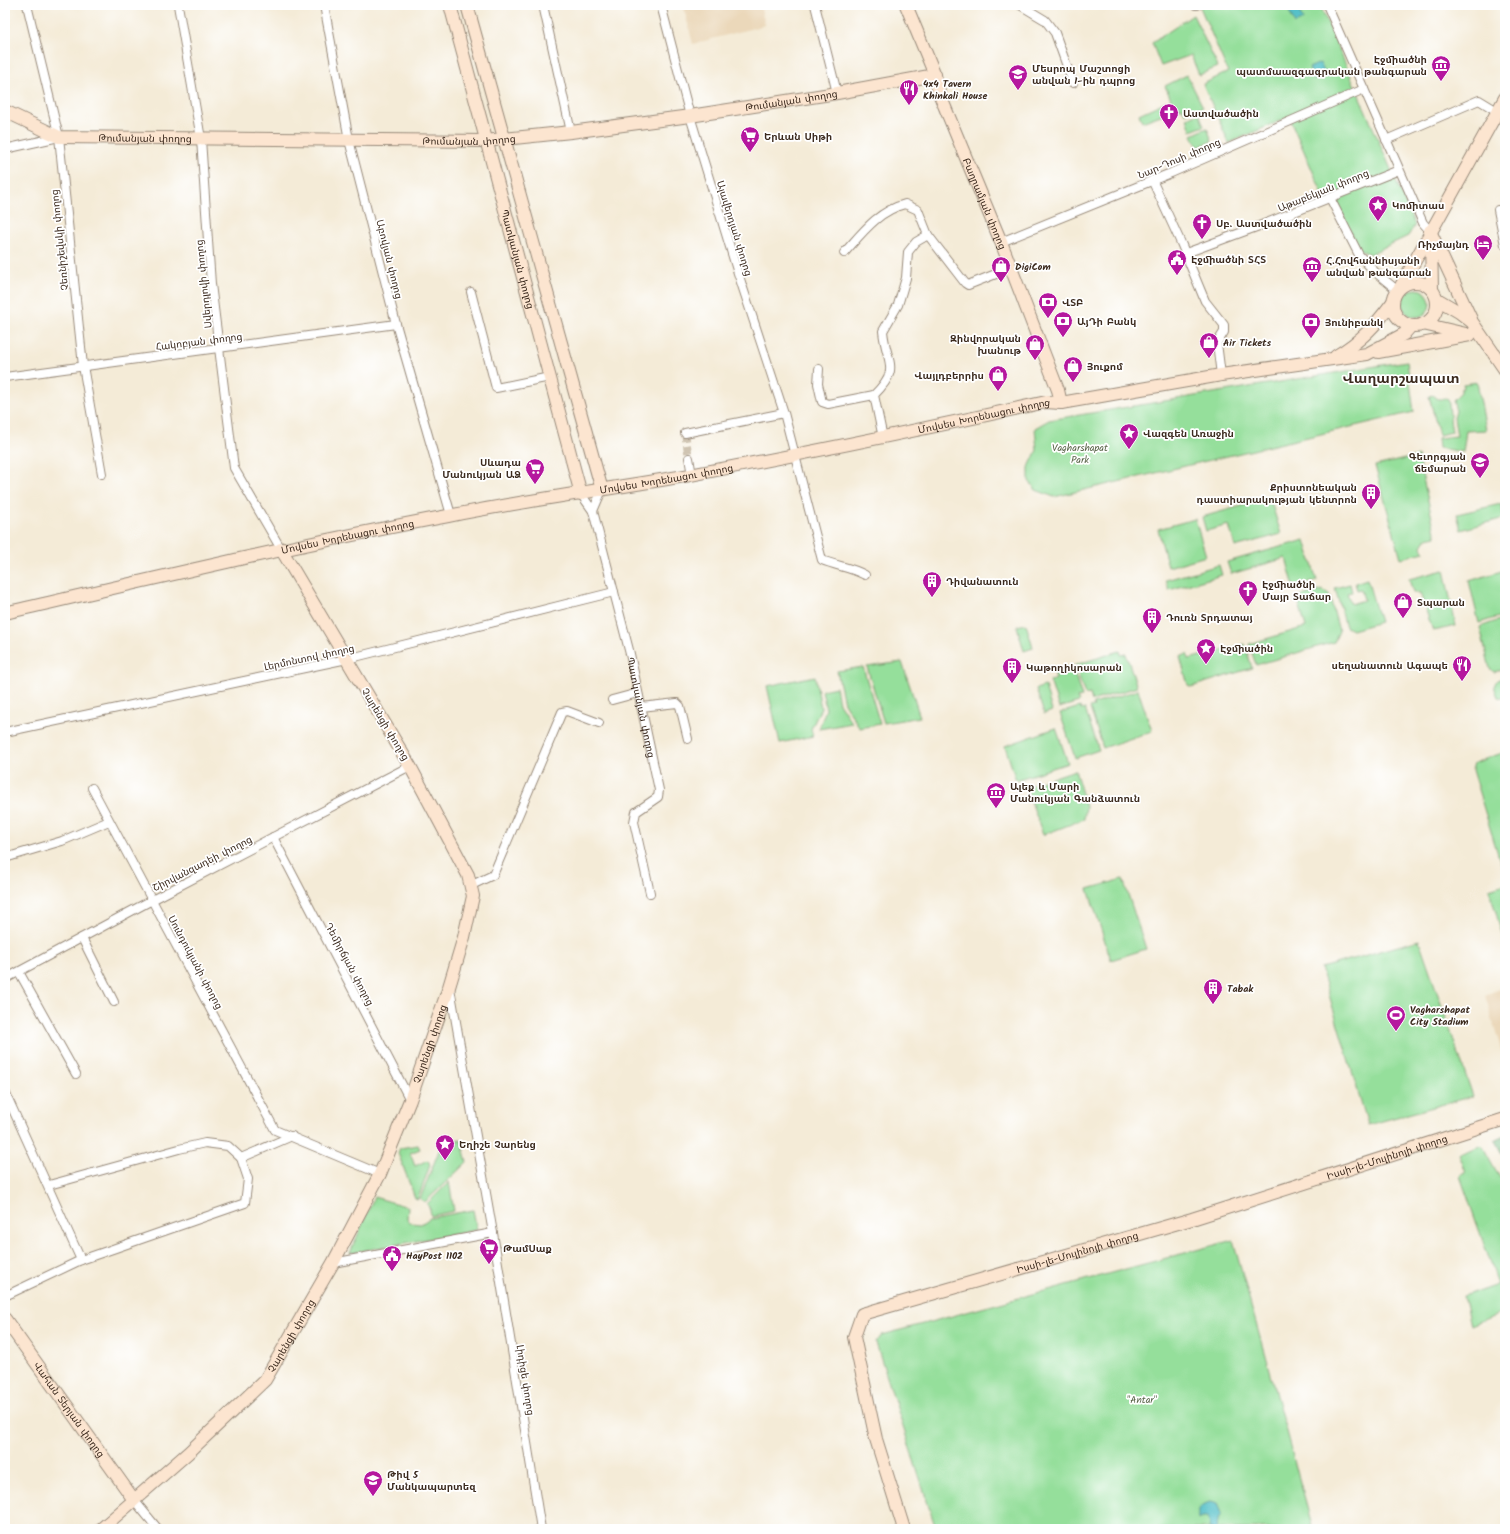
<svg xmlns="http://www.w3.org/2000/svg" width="1510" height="1534" viewBox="0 0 1510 1534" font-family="Kalam,'Noto Sans Armenian',sans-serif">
<rect width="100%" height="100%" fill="#fff"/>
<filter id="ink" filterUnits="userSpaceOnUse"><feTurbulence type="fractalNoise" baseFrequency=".025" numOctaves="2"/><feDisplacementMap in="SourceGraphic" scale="8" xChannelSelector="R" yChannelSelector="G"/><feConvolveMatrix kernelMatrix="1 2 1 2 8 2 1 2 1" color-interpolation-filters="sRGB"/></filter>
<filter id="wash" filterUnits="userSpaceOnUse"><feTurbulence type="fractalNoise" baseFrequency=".012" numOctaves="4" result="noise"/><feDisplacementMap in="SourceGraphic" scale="16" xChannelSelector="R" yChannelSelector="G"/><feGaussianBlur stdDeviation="0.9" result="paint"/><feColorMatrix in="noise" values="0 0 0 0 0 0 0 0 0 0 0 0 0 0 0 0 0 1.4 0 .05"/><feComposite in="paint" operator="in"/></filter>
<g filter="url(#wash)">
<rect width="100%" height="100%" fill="#f4ebd7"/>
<!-- built -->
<path fill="#ebd8ba" d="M683,5H760L765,25L693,44Z
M1505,987V1063L1485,995Z"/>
<!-- green -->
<path fill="#95df9b" stroke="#68845c" d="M1204,5H1320L1415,225L1408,236L1370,254L1359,250L1333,193L1324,197L1289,117L1229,143L1203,84L1228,72L1200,7Z
M1193,15L1218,67L1199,75L1191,55L1161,66L1152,43Z
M1187,75L1203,107L1185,114L1182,107L1142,122L1139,114L1171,99L1165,86Z
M1199,113L1204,126L1191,131L1187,118Z
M1207,128L1212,141L1198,147L1192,135Z
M1402 303a14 14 0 1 1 28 0a14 14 0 1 1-28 0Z
M1407,361L1414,412L1054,497L1036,490L1029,481V467L1037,450L1035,428L1049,420Z
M1477,382L1486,430L1466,431L1463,452L1439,448L1438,438L1457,436L1454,418L1456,411L1453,400L1461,392V389L1464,388L1463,384Z
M1433,395L1438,399H1448C1451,411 1449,420 1452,432L1439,435L1429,396Z
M1418,456L1436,536L1427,538L1422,546L1424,552L1401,558L1375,466Z
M1270,498L1281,534L1235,547L1229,525L1206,531L1202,517Z
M1501,504L1504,518L1461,530L1457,514Z
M1195,519L1206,556L1168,567L1158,529Z
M1305,540L1317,581L1294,587L1286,558L1231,574L1227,562Z
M1219,565L1222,575L1169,590L1166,580Z
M1444,570L1456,626L1433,631L1420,593H1413L1409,579Z
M1505,570V615L1479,623L1469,581Z
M1367,579L1380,622L1352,630L1346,627L1335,588L1350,584L1352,592L1347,593L1351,604L1364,600L1361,589L1357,590L1355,583Z
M1322,590L1329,594L1339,631L1334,642L1256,665L1249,644L1306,627L1297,597Z
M1505,618V669L1494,672L1490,669L1480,627Z
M1026,624L1033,648L1024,651L1017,626Z
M1245,644L1252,668L1191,687L1188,685L1180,657L1187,654L1189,659Z
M1120,651L1121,655L1126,654L1137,687L1092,701L1090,694L1085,695L1075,665Z
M902,662L920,717L884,723L867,667Z
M1072,665L1082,697L1077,698L1079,702L1059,708L1050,681L1056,679L1054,671Z
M863,667L880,724L860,728L844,703L837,671Z
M815,676L821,708L811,729L813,736L780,743L767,686Z
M1505,677V699H1504L1498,697L1494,686L1497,680Z
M1045,686L1052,711L1044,714L1036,689Z
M836,687L839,703L852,723L819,729L826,709L822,690Z
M1138,690L1152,731L1103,748L1090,708L1094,707L1093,704Z
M1080,707L1081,710L1085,709L1099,750L1075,758L1060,713Z
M1056,728L1068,763L1016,780L1005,746Z
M1505,752V877L1472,770L1474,763Z
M1075,770L1086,807L1084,819L1043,835L1026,787Z
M1123,879L1146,949L1111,960L1088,889Z
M1505,884V944L1489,889Z
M1419,940L1473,1096L1368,1125L1321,968Z
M461,1139L467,1162L425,1202L420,1199L442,1143Z
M418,1145L420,1149L410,1153L415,1166L428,1160L430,1165L418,1199L415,1198L398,1153L400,1148Z
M1482,1145L1505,1187V1311L1471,1325L1464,1296L1498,1284L1460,1176L1466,1173L1459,1154Z
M449,1182L454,1211L431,1216L430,1209L427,1204Z
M374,1197L408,1207L407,1218L410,1223L421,1224L430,1218L473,1210L477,1230L350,1253Z
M1233,1240L1313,1529H936L876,1343L882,1335Z"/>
<!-- forest -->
<path fill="#78be83" stroke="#5a7450" d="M1505,1136V1159L1495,1141Z"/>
<!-- water -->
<path fill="#52c0c8" stroke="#467573" d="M1286,5H1296L1303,20L1295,24Z
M1320,63L1326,75L1314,80L1309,68Z
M1211,1502L1218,1504L1222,1513L1217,1523L1218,1529H1209L1210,1523L1207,1517H1201L1198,1519C1197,1509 1201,1504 1211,1502Z"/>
</g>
<g filter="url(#ink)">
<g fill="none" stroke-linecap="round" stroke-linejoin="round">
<!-- street-tunnel -->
<path stroke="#cfc4b2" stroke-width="8" stroke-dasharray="8 4" stroke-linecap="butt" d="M685,433L689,458"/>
<defs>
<g id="street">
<path d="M27,5L59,137L83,366L102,474"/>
<path d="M178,5L201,139L211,284L234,468L281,549"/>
<path d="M324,5L349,140L396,324L451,515"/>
<path d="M543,5L571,132"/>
<path d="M661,5L690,116L737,270L784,413L822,560C836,566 851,567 865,575"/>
<path d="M815,5L837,93"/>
<path d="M1020,5L1045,20L1055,33L1073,83"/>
<path d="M1195,5H1198"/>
<path d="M1327,5L1423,223L1430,231"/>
<path d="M1386,140L1479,100L1497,111"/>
<path d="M5,149L59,137"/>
<path d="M1152,180L1181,243L1205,301L1224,325V332L1217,343L1221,375"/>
<path d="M1330,198L1359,255L1375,272L1397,290"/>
<path d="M1498,210L1505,245"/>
<path d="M1001,242L1171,173L1364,89"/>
<path d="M844,253C862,233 878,211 905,204L918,210L928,235L965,283L968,285L1011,268"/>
<path d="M1186,253L1259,226L1399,170"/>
<path d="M471,292L496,388L550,377"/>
<path d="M819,369L818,384L822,402L828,404L874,395"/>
<path d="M5,377L396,324"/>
<path d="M685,433L784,413"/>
<path d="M883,438L874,395C902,367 886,364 883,331L898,305L906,278L908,252L916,242L928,235"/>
<path d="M689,458L692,475"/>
<path id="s1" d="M581,494L593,511L630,654L659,790L658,797L636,812L634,822L650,893"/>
<path d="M593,511L602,490"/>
<path d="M612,700L638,693"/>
<path d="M641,707L677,703L680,706L688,739"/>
<path d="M5,732L347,659L614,592"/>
<path d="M92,788L275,1130L380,1174"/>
<path d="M273,837L410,1100"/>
<path d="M5,858L62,841L109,821"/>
<path d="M472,885L493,875L562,712L567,711L599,723"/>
<path d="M82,938L114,1002"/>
<path d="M19,972L76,1074"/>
<path d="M5,979L152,900L410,766"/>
<path d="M5,1092L81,1260"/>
<path d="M49,1185L179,1149L205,1143L228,1146L241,1158L292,1136"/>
<path d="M493,1233L541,1529"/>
<path d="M333,1263L493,1233L450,988"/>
<path d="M5,1296L81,1260L245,1203L248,1179L241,1158"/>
<path d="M134,1500L158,1529"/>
</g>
<g id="secondary">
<path id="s2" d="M450,5L581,494"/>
<path d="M467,5L602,490"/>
<path id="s3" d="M906,5L935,75L939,93L1001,242L1058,390L1061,403"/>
<path id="s4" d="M5,111L59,137L485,141L571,132L690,116L837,93L935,75"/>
<path d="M1430,231L1471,319"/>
<path d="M1431,237L1432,290"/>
<circle cx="1415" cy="304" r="22"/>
<path d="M1401,286L1505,98"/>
<path d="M1437,299L1459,312L1472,322L1505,370"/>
<path d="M1423,324L1466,334"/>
<path d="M1378,352L1470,335"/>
<path d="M1336,356C1361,341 1375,326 1392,303"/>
<path id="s5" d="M5,613C152,579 299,544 448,516C528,500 610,489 690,475C809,453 928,428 1046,402L1061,403L1221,375L1367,354L1404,334L1411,326"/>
<path id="s6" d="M5,1319L134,1500"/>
<path id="s7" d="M101,1529L188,1453L265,1380L333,1263L380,1174L410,1100L449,987L464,937L473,896L468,875L410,766L281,549"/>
<path id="s8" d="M904,1529L876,1439L854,1337L862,1314L1192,1219L1505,1119"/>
</g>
</defs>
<!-- street casing -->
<use href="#street" stroke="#988a7a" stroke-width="10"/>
<!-- secondary casing -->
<use href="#secondary" stroke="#988a7a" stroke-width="14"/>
<!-- street -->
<use href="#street" stroke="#fff" stroke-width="8"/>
<!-- secondary -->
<use href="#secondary" stroke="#fce5d0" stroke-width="12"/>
</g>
</g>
<!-- icons -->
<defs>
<symbol id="museum-pin" viewBox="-11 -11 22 30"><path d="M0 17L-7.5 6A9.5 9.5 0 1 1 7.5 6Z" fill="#b5179e" stroke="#fff"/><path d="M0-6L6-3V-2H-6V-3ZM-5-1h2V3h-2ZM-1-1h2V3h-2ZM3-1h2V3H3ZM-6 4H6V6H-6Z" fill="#fff"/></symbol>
<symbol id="school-pin" viewBox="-11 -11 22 30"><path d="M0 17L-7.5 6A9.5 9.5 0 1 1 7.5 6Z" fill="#b5179e" stroke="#fff"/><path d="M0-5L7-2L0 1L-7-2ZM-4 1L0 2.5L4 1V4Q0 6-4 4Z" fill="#fff"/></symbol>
<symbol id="restaurant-pin" viewBox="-11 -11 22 30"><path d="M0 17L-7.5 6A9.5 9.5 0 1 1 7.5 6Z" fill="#b5179e" stroke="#fff"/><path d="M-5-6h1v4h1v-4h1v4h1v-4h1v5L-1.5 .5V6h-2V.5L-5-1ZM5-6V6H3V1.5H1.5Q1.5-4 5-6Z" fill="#fff"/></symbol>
<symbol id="church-pin" viewBox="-11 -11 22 30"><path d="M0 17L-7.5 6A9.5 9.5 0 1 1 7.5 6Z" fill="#b5179e" stroke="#fff"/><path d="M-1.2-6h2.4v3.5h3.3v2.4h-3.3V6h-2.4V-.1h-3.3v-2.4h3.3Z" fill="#fff"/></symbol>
<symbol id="supermarket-pin" viewBox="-11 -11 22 30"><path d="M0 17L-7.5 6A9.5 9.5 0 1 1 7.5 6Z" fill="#b5179e" stroke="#fff"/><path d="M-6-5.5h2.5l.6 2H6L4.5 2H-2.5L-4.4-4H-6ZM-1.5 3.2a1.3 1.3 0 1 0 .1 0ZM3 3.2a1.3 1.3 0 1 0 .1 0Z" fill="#fff"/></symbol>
<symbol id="sight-pin" viewBox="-11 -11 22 30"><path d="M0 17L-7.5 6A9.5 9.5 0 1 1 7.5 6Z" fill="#b5179e" stroke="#fff"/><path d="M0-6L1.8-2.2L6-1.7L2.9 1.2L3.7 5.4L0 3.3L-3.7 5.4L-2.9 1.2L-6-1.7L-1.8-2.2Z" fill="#fff"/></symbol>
<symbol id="hotel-pin" viewBox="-11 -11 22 30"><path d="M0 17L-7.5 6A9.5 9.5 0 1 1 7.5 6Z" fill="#b5179e" stroke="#fff"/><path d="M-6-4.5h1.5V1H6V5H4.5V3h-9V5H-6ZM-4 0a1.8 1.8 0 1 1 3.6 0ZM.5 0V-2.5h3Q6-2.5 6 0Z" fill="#fff"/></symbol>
<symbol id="civic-pin" viewBox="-11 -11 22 30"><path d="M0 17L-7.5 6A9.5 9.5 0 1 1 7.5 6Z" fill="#b5179e" stroke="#fff"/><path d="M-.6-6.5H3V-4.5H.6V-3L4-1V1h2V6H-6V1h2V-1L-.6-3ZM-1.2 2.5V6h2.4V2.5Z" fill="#fff"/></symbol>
<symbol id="shop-pin" viewBox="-11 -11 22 30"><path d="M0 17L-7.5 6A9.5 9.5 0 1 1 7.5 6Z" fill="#b5179e" stroke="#fff"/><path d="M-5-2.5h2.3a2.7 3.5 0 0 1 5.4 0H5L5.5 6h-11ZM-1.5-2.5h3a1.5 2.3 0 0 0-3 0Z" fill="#fff"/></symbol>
<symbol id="bank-pin" viewBox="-11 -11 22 30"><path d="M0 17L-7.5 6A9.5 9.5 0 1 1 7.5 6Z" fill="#b5179e" stroke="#fff"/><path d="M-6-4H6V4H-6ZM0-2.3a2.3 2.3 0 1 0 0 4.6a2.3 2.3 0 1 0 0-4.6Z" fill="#fff"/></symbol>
<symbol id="university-pin" viewBox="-11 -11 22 30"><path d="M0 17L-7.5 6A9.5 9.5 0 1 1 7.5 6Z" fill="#b5179e" stroke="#fff"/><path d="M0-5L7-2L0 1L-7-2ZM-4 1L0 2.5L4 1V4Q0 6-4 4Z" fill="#fff"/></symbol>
<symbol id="building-pin" viewBox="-11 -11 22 30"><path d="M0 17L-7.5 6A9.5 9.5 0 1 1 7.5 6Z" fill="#b5179e" stroke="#fff"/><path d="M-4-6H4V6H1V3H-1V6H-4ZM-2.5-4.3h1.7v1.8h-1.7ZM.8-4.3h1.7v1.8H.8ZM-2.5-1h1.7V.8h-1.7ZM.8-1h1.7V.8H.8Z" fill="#fff"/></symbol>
<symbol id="stadium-pin" viewBox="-11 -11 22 30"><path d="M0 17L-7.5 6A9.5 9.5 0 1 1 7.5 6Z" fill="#b5179e" stroke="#fff"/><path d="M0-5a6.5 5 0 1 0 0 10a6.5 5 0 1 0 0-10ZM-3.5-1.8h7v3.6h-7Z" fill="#fff"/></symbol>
</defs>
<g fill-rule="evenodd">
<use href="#museum-pin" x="1430" y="54" width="22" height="30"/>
<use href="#school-pin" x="1007" y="63" width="22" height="30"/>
<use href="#restaurant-pin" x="898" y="78" width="22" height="30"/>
<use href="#church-pin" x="1158" y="102" width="22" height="30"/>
<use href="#supermarket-pin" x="739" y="125" width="22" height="30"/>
<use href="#sight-pin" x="1367" y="194" width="22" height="30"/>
<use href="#church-pin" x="1191" y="212" width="22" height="30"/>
<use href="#hotel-pin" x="1472" y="233" width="22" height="30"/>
<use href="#civic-pin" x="1166" y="248" width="22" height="30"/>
<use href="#shop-pin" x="990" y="255" width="22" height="30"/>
<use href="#museum-pin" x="1301" y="255" width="22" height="30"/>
<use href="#bank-pin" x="1037" y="291" width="22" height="30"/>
<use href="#bank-pin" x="1052" y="310" width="22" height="30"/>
<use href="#bank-pin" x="1300" y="311" width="22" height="30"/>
<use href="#shop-pin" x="1198" y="331" width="22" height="30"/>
<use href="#shop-pin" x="1024" y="333" width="22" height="30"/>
<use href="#shop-pin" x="1062" y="355" width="22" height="30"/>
<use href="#shop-pin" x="987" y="364" width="22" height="30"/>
<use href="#sight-pin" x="1118" y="422" width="22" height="30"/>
<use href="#university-pin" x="1469" y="451" width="22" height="30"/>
<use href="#supermarket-pin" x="524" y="457" width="22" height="30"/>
<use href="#building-pin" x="1360" y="482" width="22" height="30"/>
<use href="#building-pin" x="921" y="570" width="22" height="30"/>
<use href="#church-pin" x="1237" y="579" width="22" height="30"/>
<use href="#shop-pin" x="1392" y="591" width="22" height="30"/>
<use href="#building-pin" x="1141" y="606" width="22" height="30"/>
<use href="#sight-pin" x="1195" y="637" width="22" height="30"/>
<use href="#restaurant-pin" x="1451" y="654" width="22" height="30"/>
<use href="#building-pin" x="1001" y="656" width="22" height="30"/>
<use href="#museum-pin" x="985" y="781" width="22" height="30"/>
<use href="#building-pin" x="1202" y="977" width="22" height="30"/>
<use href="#stadium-pin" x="1385" y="1004" width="22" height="30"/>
<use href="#sight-pin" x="434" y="1133" width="22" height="30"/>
<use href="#supermarket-pin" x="478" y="1237" width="22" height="30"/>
<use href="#civic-pin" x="381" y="1244" width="22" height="30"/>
<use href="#school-pin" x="362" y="1469" width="22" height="30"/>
</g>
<g text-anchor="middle" stroke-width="3.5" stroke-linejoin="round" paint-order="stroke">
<!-- poi labels -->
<g font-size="10" font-weight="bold" fill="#3b2a1e" stroke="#fff" text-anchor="start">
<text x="1427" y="63" text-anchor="end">Էջմիածնի<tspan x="1427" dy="12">պատմաազգագրական թանգարան</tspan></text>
<text x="1032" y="72">Մեսրոպ Մաշտոցի<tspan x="1032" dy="12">անվան 1-ին դպրոց</tspan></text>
<text x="923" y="87">4x4 Tavern<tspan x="923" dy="12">Khinkali House</tspan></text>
<text x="1183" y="117">Աստվածածին</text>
<text x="764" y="140">Երևան Սիթի</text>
<text x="1392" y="209">Կոմիտաս</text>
<text x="1216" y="227">Սբ. Աստվածածին</text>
<text x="1469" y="248" text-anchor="end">Ռիչմայնդ</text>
<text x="1191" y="263">Էջմիածնի ՏՀՏ</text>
<text x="1326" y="264">Հ.Հովհաննիսյանի<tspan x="1326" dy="12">անվան թանգարան</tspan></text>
<text x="1015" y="270">DigiCom</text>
<text x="1062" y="306">ՎՏԲ</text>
<text x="1077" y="325">ԱյԴի Բանկ</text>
<text x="1325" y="326">Յունիբանկ</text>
<text x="1021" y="342" text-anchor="end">Զինվորական<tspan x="1021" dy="12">խանութ</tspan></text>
<text x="1223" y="346">Air Tickets</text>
<text x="1087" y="370">Յուքոմ</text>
<text x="984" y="379" text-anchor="end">Վայլդբերրիս</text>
<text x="1143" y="437">Վազգեն Առաջին</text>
<text x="1466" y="460" text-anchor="end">Գեւորգյան<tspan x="1466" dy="12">ճեմարան</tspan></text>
<text x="521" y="466" text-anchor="end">Սևադա<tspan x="521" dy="12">Մանուկյան ԱՁ</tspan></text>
<text x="1357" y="491" text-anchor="end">Քրիստոնեական<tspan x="1357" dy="12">դաստիարակության կենտրոն</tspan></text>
<text x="946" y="585">Դիվանատուն</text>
<text x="1262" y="588">Էջմիածնի<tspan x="1262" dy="12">Մայր Տաճար</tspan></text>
<text x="1417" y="606">Տպարան</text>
<text x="1166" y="621">Դուռն Տրդատայ</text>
<text x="1220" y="652">Էջմիածին</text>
<text x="1448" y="669" text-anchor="end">սեղանատուն Ագապե</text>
<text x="1026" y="671">Կաթողիկոսարան</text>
<text x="1010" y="790">Ալեք և Մարի<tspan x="1010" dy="12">Մանուկյան Գանձատուն</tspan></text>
<text x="1227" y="992">Tabak</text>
<text x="1410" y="1013">Vagharshapat<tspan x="1410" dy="12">City Stadium</tspan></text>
<text x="459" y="1148">Եղիշե Չարենց</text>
<text x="503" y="1252">ԹամՍաք</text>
<text x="406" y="1259">HayPost 1102</text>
<text x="387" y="1478">Թիվ 5<tspan x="387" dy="12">Մանկապարտեզ</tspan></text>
</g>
<!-- street labels -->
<g font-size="10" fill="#3b2a1e" stroke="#fff">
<text dy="4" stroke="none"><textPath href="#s4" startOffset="795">Թումանյան փողոց</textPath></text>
<text dy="4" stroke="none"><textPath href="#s4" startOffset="146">Թումանյան փողոց</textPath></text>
<text dy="4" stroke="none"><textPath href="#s4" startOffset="470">Թումանյան փողոց</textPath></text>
<text transform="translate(1179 158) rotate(-23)" y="4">Նար-Դոսի փողոց</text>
<text transform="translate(1323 190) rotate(-22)" y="4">Աթաբեկյան փողոց</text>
<text dy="4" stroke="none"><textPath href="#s3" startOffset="214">Բաղրամյան փողոց</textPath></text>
<text transform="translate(735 228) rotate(73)" y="4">Ալավերդյան փողոց</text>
<text transform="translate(59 240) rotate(-96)" y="4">Չեռնիշեվսկի փողոց</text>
<text transform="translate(390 259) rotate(76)" y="4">Աբովյան փողոց</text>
<text dy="4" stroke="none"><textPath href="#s2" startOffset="263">Պատկանյան փողոց</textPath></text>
<text transform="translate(203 284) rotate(-96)" y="4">Սվերդլովի փողոց</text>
<text transform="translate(199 341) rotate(-7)" y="4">Հակոբյան փողոց</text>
<text dy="4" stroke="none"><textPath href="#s5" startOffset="999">Մովսես Խորենացու փողոց</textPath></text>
<text dy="4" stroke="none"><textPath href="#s5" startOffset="675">Մովսես Խորենացու փողոց</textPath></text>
<text dy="4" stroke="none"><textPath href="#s5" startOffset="351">Մովսես Խորենացու փողոց</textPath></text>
<text transform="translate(309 657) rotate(-12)" y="4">Լերմոնտով փողոց</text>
<text dy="4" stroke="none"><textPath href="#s1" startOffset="223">Պատկանյան փողոց</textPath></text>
<text transform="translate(386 724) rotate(59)" y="4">Չարենցի փողոց</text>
<text transform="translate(202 863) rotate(-27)" y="4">Շիրվանզադեի փողոց</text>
<text transform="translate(196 962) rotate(62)" y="4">Սունդուկյանի փողոց</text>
<text transform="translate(350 964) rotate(62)" y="4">Դեմիրճյան փողոց</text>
<text dy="4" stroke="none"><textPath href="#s7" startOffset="597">Չարենցի փողոց</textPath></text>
<text dy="4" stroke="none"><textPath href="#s8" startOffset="771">Իսսի-լե-Մուլինոյի փողոց</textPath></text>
<text dy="4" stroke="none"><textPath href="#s8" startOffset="447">Իսսի-լե-Մուլինոյի փողոց</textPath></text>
<text dy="4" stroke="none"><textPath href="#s7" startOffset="273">Չարենցի փողոց</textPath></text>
<text transform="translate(526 1380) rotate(81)" y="4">Լիդիցե փողոց</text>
<text dy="4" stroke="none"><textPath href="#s6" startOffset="111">Վահան Տերյան փողոց</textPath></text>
</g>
<!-- park labels -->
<g font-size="10" fill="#566044" stroke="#fff">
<text x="1080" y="451">Vagharshapat<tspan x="1080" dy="12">Park</tspan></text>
<text x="1142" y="1403">"Antar"</text>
</g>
<!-- district labels -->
<g font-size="14" font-weight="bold" fill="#3b2a1e" stroke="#fff">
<text x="1401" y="383">Վաղարշապատ</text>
</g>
</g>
<!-- margin -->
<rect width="1510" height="1534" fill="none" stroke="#fff" stroke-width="20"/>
</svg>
